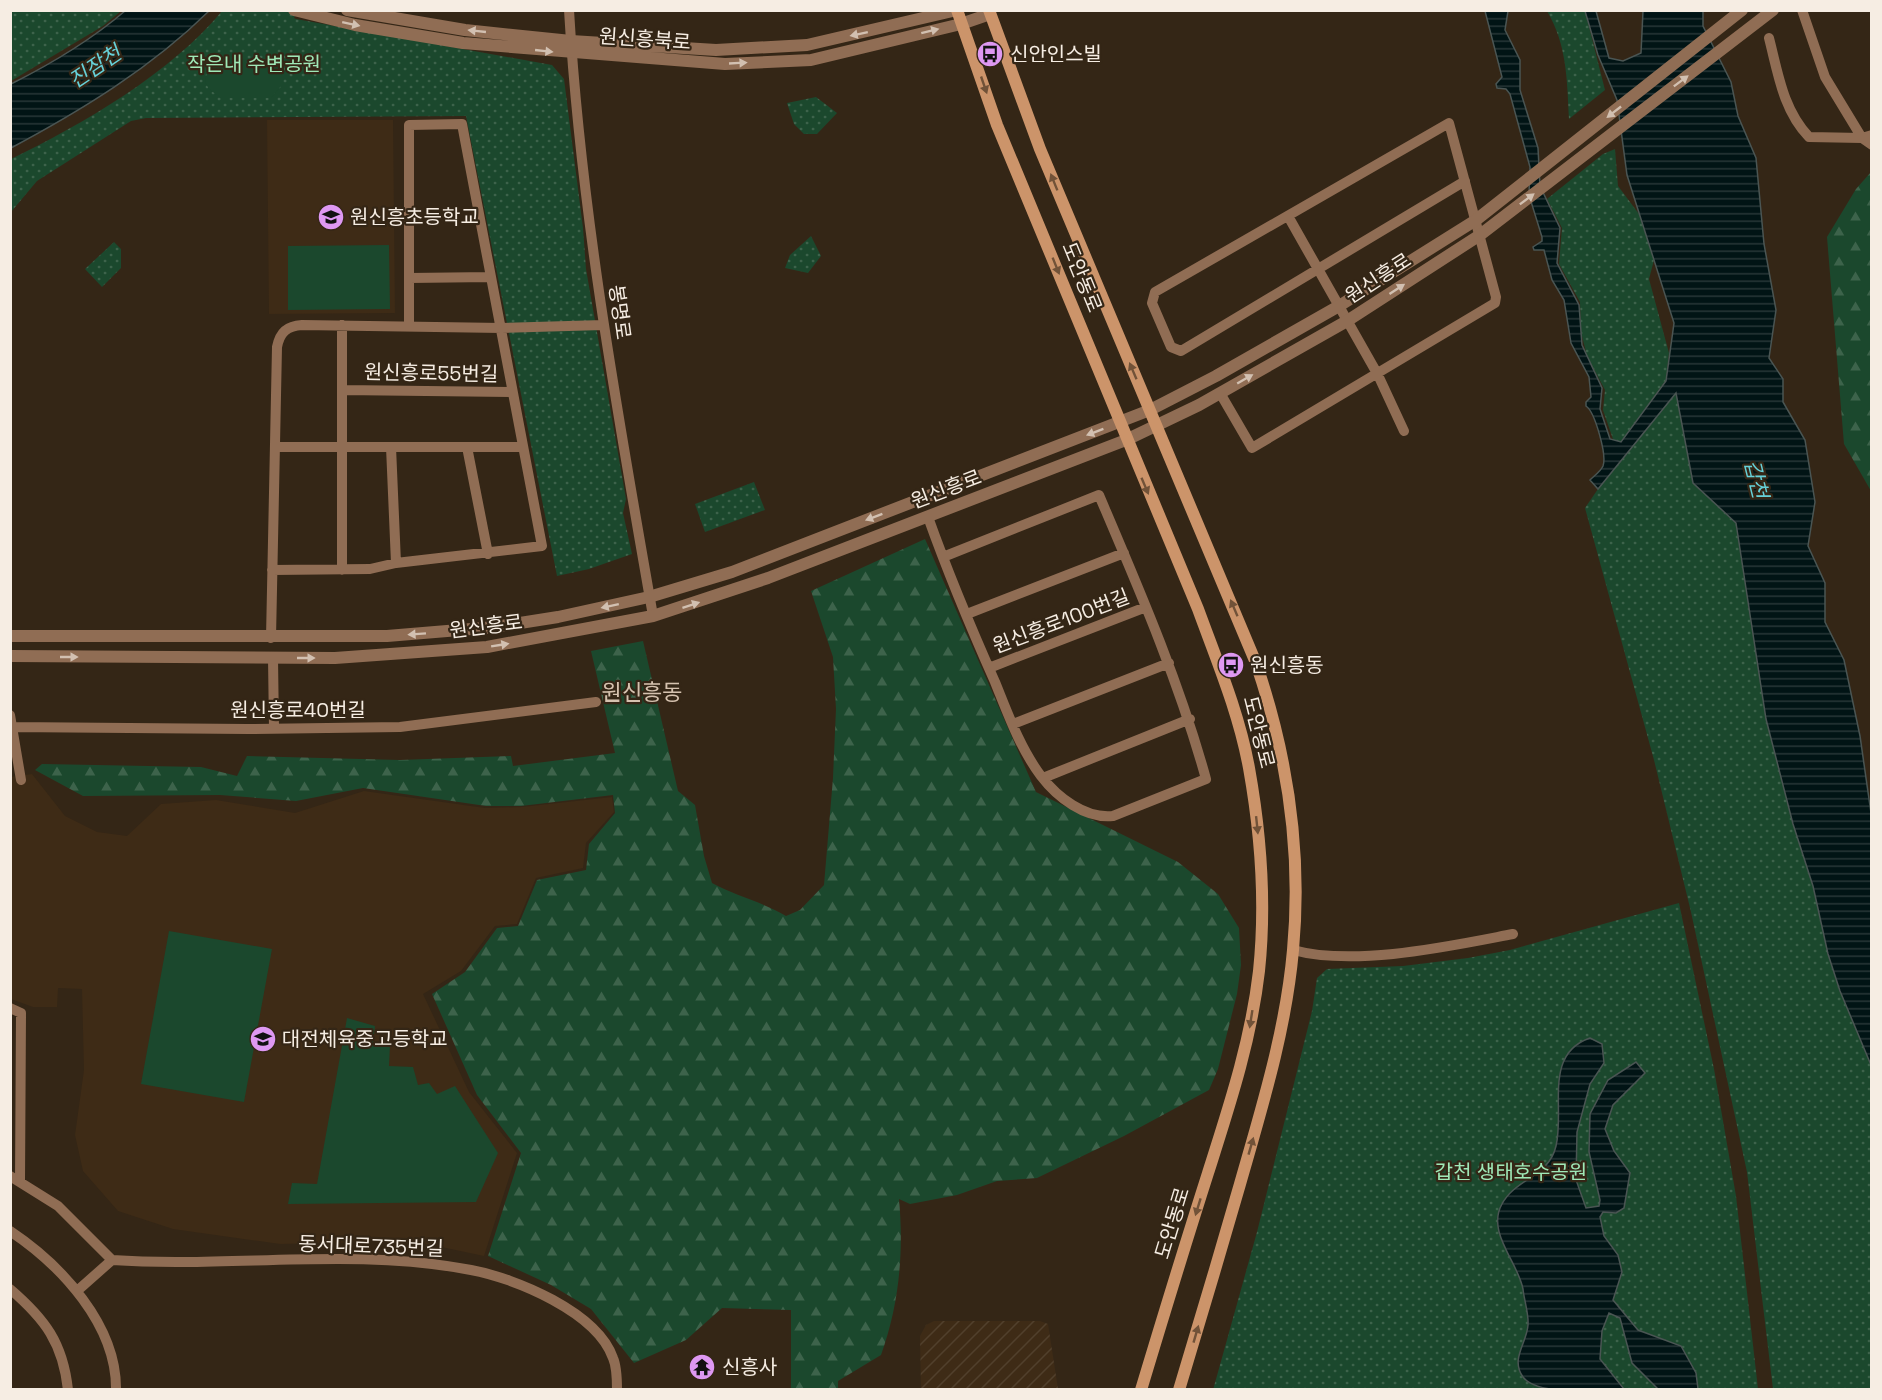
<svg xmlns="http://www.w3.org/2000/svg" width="1882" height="1400" viewBox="0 0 1882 1400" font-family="'Space Grotesk','Noto Sans KR',sans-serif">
<defs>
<pattern id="industrial-furrows" width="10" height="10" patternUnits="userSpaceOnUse" patternTransform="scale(1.5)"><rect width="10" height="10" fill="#3e2b16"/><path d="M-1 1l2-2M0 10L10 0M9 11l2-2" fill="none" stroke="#51402c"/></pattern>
<pattern id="green-dots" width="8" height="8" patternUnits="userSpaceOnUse" patternTransform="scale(1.5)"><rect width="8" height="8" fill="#1b482d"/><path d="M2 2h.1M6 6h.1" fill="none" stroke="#3d634b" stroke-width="1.8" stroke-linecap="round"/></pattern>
<pattern id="forest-firs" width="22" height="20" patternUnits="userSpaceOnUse" patternTransform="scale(1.5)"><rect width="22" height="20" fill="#1b482d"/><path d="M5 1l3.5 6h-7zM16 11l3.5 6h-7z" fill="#3d634b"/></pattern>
<pattern id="water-rules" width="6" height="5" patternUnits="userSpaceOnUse" patternTransform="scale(1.5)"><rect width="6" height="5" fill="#011415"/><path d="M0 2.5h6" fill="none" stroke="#273637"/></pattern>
</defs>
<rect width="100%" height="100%" fill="#342616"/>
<!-- built -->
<path fill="#3e2b16" d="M267,120H393L395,313L269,314Z
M32,774L65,816L97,832L127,836L161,804L216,800L295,813L364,791L485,808L522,807L612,797L614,812L586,843L583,868L536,878L517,924L495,926L461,971L423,994L469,1092L517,1153L484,1256L413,1241L280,1244L173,1229L118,1211L83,1171L75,1135L84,1070L82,989L58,988L57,1007H33L11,999L10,777Z"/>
<!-- industrial -->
<path fill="url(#industrial-furrows)" d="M934,1321H1040L1048,1324L1058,1389H921L920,1336L926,1325Z"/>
<!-- green -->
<path fill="url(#green-dots)" d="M11,10H121V11L103,26L11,81Z
M222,11H297L294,18L296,19L552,65L564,79L583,228L586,269L626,499L623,513L632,554L589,569L557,576L466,116L146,118L131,121L37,181L11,212V159C83,124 171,73 222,11Z
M1547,11H1585L1605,90L1569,119C1567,79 1567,45 1547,11Z
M816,97L837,113L817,134H804L794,124L787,103Z
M1615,149L1618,186L1639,214L1654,260L1649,279L1669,353L1666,380L1621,442H1614L1603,410L1605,390L1587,356L1581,332L1580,302L1559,264L1562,228L1547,199L1603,154Z
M811,236L821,256L808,273L785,268L790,255Z
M114,242L121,249V268L102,287L85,269Z
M1676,392L1693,483L1736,523L1766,719L1793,824L1813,886L1828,954L1840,991L1871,1065V1389H1773L1747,1172L1691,912L1654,760L1585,508L1598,489Z
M754,482L765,510L705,532L695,504Z
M1679,903L1714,1069L1736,1196L1758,1389L1213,1390L1257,1232L1312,1011L1317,978L1327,969L1403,966L1468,958L1510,950Z"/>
<!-- forest -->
<path fill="url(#forest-firs)" d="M1871,172V491L1844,444L1827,237L1856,189Z
M925,539L1036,792L1178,862L1218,894L1239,928L1241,965L1237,994L1218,1069L1209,1090L1124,1136L1037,1178L997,1181L957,1195L910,1204L899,1199C904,1253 899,1305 881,1355L838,1381V1389H791V1310L722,1308L686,1340L634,1363L591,1309L551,1285L488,1256L521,1153L477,1095L432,994L465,972L497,928L518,926L537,880L586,870L589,844L615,813L613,795L521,806H486L363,788L296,801L220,795L83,796L35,770L42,764L201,767L237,776L247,756L400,760L511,756L513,766L615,753L591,651L643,641L678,791L695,805L704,856L712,883C736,896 763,902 786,916L800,910L824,885L833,778L836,709L833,657L811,591Z"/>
<!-- pitch -->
<path fill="#1b482d" d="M223,59L270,60L281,70V86L271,98H221L209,89L205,82L208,67Z
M389,245L390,309L288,310V246Z
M169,931L272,949L244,1102L141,1084Z
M347,1018L375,1026L373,1043L390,1045L389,1066L413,1067L418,1085L429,1083L437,1094L455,1086L498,1153L476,1202L288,1204L292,1183L317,1184Z"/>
<!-- water -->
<path fill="url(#water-rules)" stroke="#4a5553" stroke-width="1.5" d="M125,11H209C151,68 82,110 11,148V84C51,64 91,40 125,11Z
M1485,11H1508L1505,30L1520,60V90L1538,148L1540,186L1560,228L1557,263L1579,305L1582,345L1602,388L1600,409L1610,439L1621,442L1666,381L1674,323L1627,175L1617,100L1598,55L1585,11H1596L1609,58L1623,61L1641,53L1643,11H1703V26L1731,82L1738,116L1756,158L1764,244L1776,310L1769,358L1783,379V402L1805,440L1815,502L1808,546L1825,583V622L1844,660L1860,736L1871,813V1065L1840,991L1828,954L1813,886L1793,824L1766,719L1736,523L1693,483L1676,393L1598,489L1590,480C1594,476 1601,471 1603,466C1607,455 1595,412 1586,406V402L1591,397L1589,377L1571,343L1564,300L1552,280L1544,250H1534L1533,247L1542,241V237L1529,195L1530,167L1510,94L1506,89L1497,88L1496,84L1502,77Z
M1590,1038L1602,1044L1604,1063L1590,1084L1577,1132L1576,1180L1586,1208L1599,1206L1600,1200L1589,1152L1590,1114L1608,1080L1636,1062L1645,1073L1613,1105L1605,1129L1614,1151L1630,1173L1624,1208L1616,1213L1603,1212L1600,1217L1604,1236L1618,1255L1622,1272L1613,1300L1638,1330L1681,1346L1696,1373L1698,1389H1658L1632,1363L1620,1318L1609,1313L1602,1331L1600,1359L1624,1389C1600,1390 1538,1397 1523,1377C1510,1359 1527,1343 1528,1325C1529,1314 1524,1300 1523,1289C1518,1262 1486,1232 1502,1204C1516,1178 1549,1177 1556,1146C1565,1109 1543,1054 1590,1038Z"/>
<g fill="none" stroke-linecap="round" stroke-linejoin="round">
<!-- minor -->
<path stroke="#906d54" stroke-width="10" d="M569,10C581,214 618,415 653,616
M1802,10L1825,77L1862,138L1872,135
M1769,38C1778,73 1783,110 1809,137L1862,138L1872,145
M1288,216L1378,375L1404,431
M409,278L491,277
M342,325V570
M342,390L512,392
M1220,393L1252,448L1495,303L1496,297L1449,123L1155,292L1152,303L1171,347L1181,351L1465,181
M275,447H521
M391,447L396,563
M467,447L488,554
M928,517C948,573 971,628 995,682C1008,714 1020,748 1041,776C1057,797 1085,819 1113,816L1206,779C1179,681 1139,589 1099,495L943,557
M272,570L370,569L396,563L542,546L462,124L409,125V327
M967,614L1124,553
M271,638L277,347C280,332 287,326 302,325L502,328L603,325
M273,658L274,729
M989,668L1146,607
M10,715L21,780
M1013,724L1169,663
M11,727L247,729L400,727L596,702
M1043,778L1190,719
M1293,950C1355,967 1450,946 1513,934
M10,1008L21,1013L20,1181
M10,1176L58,1206L112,1260
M10,1231C61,1265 117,1325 116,1390
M10,1289C45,1319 63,1343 68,1390
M77,1291L112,1260C231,1268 353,1247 471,1270C515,1278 597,1312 613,1358C617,1367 617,1380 617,1390"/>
<!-- tertiary -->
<path stroke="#906d54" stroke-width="12" d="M294,10L355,25L463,43L725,64L811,60L961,24L990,14
M347,10L465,30L571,41L716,50L807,45L957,10
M10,636H387L495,627L558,617L649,597L732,572L1150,410L1216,376L1339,306L1476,220L1742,10
M10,656L335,658L487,647L653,616L768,578L1126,440L1199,405L1347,321L1480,235L1773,10"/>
<!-- secondary -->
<path stroke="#cc946a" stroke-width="12" d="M957,10L997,125L1198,609C1217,661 1239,713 1249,768C1261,835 1266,904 1259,971C1251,1041 1229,1107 1208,1173C1185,1245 1163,1317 1141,1390
M989,10L1040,149L1256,663C1287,754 1302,853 1293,950C1286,1030 1262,1107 1240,1184C1220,1253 1200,1321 1179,1390"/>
</g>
<!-- one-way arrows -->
<defs><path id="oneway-solid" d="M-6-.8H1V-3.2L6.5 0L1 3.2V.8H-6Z" transform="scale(1.5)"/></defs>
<g fill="#d2c0b1">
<use href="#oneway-solid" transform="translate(351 24) rotate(12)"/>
<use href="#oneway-solid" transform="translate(477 31) rotate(-174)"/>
<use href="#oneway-solid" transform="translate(930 31) rotate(-14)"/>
<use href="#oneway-solid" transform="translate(859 34) rotate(168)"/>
<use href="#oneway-solid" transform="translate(544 51) rotate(6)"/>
<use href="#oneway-solid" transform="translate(738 63) rotate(-3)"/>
<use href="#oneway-solid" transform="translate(1681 81) rotate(-37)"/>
<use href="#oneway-solid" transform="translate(1614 112) rotate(142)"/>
<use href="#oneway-solid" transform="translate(1527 199) rotate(-37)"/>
<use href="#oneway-solid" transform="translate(1397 289) rotate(-33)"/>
<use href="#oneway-solid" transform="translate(1245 379) rotate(-30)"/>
<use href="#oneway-solid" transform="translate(1095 432) rotate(159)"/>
<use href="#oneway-solid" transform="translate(874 517) rotate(159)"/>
<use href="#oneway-solid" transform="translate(691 605) rotate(-18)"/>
<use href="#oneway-solid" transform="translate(610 606) rotate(168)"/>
<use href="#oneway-solid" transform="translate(417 634) rotate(176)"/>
<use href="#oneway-solid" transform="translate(500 645) rotate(-9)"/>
<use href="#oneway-solid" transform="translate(69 657)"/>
<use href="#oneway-solid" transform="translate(306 658)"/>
</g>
<g fill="#715238">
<use href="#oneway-solid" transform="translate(984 85) rotate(71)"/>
<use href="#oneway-solid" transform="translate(1054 182) rotate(-112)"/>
<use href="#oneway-solid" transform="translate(1056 266) rotate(68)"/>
<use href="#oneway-solid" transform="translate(1133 371) rotate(-113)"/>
<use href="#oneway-solid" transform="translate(1145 486) rotate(67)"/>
<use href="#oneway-solid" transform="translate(1234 608) rotate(-113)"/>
<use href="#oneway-solid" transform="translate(1257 825) rotate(84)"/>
<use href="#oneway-solid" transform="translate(1251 1019) rotate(99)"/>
<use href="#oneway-solid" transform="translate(1251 1146) rotate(-74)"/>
<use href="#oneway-solid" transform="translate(1198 1207) rotate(107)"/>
<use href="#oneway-solid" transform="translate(1196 1334) rotate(-74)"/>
</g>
<!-- icons -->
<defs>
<symbol id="bus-disc" viewBox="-11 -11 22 22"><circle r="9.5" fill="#de98f2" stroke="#342616"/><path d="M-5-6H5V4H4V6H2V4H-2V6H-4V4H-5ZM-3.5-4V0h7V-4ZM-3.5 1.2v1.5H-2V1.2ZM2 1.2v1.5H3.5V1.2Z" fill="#111"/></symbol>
<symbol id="school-disc" viewBox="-11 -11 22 22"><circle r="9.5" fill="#de98f2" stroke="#342616"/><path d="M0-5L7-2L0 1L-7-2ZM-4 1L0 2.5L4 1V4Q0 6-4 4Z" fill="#111"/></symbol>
<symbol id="temple-disc" viewBox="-11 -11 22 22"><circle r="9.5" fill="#de98f2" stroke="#342616"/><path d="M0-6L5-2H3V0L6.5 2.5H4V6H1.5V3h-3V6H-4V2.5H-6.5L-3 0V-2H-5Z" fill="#111"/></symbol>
</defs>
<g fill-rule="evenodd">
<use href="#bus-disc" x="975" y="39" width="30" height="30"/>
<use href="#school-disc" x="316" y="202" width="30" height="30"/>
<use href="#bus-disc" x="1216" y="650" width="30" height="30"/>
<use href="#school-disc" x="248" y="1024" width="30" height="30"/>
<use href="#temple-disc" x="687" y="1352" width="30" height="30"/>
</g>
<g text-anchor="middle" stroke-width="4.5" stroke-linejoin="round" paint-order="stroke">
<!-- street labels -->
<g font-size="20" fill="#f6ede3" stroke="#342616">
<text transform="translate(645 39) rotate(4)" y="7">원신흥북로</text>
<text transform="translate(1082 277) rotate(68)" y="7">도안동로</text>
<text transform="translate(1378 278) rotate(-33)" y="7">원신흥로</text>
<text transform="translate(620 312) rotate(82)" y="7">봉명로</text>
<text transform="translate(431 373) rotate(1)" y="7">원신흥로55번길</text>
<text transform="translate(946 489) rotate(-21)" y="7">원신흥로</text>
<text transform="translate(1061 621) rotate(-21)" y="7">원신흥로100번길</text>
<text transform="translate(486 626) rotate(-7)" y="7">원신흥로</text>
<text x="298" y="717">원신흥로40번길</text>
<text transform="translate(1259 732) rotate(76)" y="7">도안동로</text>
<text transform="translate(1172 1223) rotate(-73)" y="7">도안동로</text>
<text transform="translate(371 1246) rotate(2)" y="7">동서대로735번길</text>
</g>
<!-- poi labels -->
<g font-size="20" fill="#f6ede3" stroke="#342616" text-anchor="start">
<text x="1010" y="61">신안인스빌</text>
<text x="350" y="224">원신흥초등학교</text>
<text x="1250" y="672">원신흥동</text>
<text x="282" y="1046">대전체육중고등학교</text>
<text x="722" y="1374">신흥사</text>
</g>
<!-- park labels -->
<g font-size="20" fill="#9fe8b7" stroke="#342616">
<text x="254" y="71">작은내 수변공원</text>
<text x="1511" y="1179">갑천 생태호수공원</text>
</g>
<!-- water labels -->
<g font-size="21" font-style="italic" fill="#66d1d9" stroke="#342616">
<text transform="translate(95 67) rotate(-34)" y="7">진잠천</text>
<text transform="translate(1756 479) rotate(76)" y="7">갑천</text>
</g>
<!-- quarter labels -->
<g font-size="22" fill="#d5c2af" stroke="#342616">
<text x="642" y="700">원신흥동</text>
</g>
</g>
<!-- border -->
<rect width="1882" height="1400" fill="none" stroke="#f6ede3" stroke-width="24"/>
</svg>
